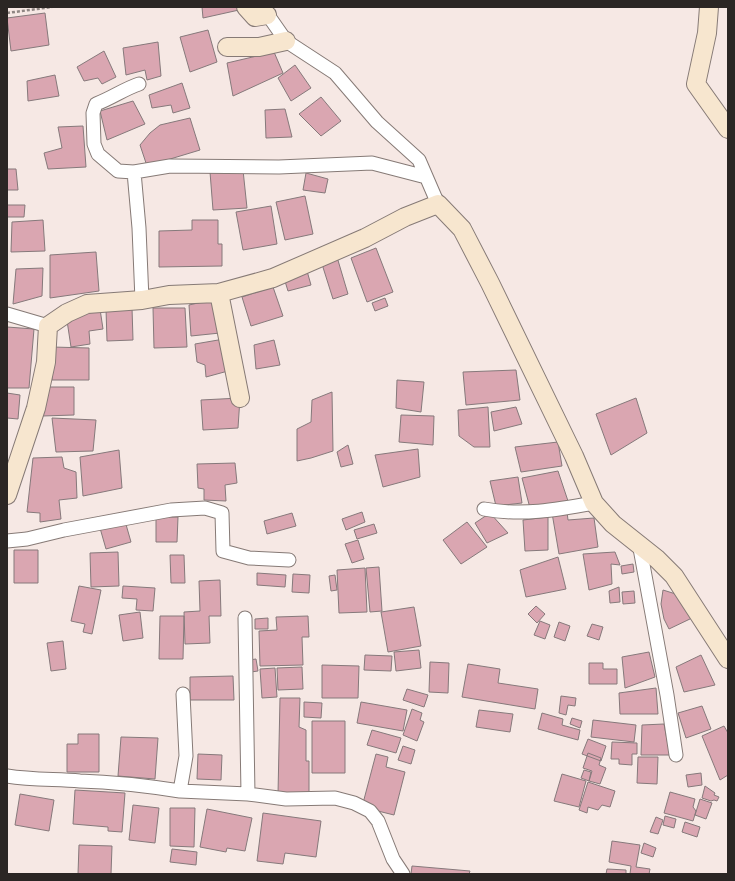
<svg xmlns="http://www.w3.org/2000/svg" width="735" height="881" viewBox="0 0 735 881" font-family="'Times New Roman',serif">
<rect width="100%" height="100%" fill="#f6e8e4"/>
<!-- building -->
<path fill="#daa6b1" stroke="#86797b" d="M202,7H239V10L203,18Z
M45,13L49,45L11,51L7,18Z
M208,30L217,62L190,72L180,37Z
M158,42L161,76L147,80L145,70L126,75L123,48Z
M104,51L116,77L102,84L98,78L84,81L77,67Z
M274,52L283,73L233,96L227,63Z
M295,65L311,88L291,101L278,78Z
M55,75L59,96L28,101L27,81Z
M182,83L190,108L173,113L171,105L152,108L149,95Z
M321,97L341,121L321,136L299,114Z
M133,101L145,124L107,140L100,111Z
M285,109L292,137L266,138L265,110Z
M190,118L200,150L147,166L140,145L150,133L160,125Z
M83,126L86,167L48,169L44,153L62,148L58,127Z
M7,169H16L18,190H7Z
M243,170L247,208L213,210L210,172Z
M306,173L328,179L325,193L303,190Z
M305,196L313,234L285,240L276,202Z
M7,205H25L24,217H7Z
M271,206L277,244L243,250L236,212Z
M43,220L45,251L11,252L12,222Z
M192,220H218V244H222V266L159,267V231L192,230Z
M376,248L393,292L367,302L351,258Z
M96,252L99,291L50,298V255Z
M337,257L348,294L333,299L321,261Z
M43,268L42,296L13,304L16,269Z
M307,271L311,285L288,291L284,278Z
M273,287L283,316L251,326L242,297Z
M385,298L388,306L375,311L372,303Z
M216,299L220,333L191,336L189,305Z
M132,308L133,340L107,341L106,309Z
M153,308H185L187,347L154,348Z
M100,309L103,329L89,331L90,344L71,347L66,314Z
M7,327L34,329L29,388H7Z
M224,339L228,371L206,377L205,365L197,362L195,344Z
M274,340L280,365L256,369L254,345Z
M52,347L89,348V380H52Z
M516,370L520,400L466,405L463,372Z
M397,380L424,382L421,412L396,408Z
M41,387H74V415L42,416Z
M332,392L333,451L311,458L297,461V429L311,422L312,400Z
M7,393L20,395L18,419L7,418Z
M240,398L238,428L203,430L201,400Z
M636,398L647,433L611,455L596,414Z
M488,407L490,447H474L459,436L458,410Z
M516,407L522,424L494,431L491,412Z
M401,415L434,416L433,445L399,442Z
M52,418L96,420L93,451L56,452Z
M558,442L562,466L521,472L515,447Z
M348,445L353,464L341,467L337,452Z
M418,449L420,477L383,487L375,455Z
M119,450L122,488L83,496L80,457Z
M62,457L64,468L76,472L77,498L59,500L61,519L40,522V513L27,512L33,458Z
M235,463L237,483L225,485L226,501L204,500V489L198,488L197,464Z
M558,471L568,501L530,508L522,478Z
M518,477L522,503L496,506L490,481Z
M362,512L365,522L346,530L342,519Z
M567,512L568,520L594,518L598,547L559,554L552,513Z
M292,513L296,526L267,534L264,521Z
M490,513L508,533L487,543L475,523Z
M156,517H178L177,542H156Z
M548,517V550L525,551L523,520Z
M125,521L131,542L106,549L100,528Z
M467,522L487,547L461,564L443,540Z
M374,524L377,533L357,539L354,530Z
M358,540L364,559L352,563L345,544Z
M14,550H38V583H14Z
M118,552L119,586L91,587L90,553Z
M615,552L620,565L611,564L612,584L589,590L583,554Z
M170,555H184L185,583H171Z
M558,557L566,589L526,597L520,570Z
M633,564L634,572L622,574L621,566Z
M379,567L382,611L370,612L366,568Z
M365,568L367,612L339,613L337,570Z
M257,573L286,575L285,587L257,585Z
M293,574L310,575L309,593L292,592Z
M335,575L337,590L331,591L329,576Z
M220,580L221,616H209L210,643L185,644L184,612L200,611L199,581Z
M79,586L101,590L92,634L83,632L85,624L71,621Z
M123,586L155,588L153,611L136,610L137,599L122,598Z
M619,587L620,602L610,603L609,591Z
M663,590L679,595L692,618L669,629L664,619L661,604Z
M634,591L635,603L623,604L622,592Z
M536,606L545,614L537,623L528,614Z
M414,607L421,646L388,652L381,612Z
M140,612L143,638L123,641L119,615Z
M160,616H184L183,659H159Z
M308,616L309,637H302L303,665L260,666L259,631L277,630L276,617Z
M268,618V629H255V619Z
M540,621L550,625L545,639L534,635Z
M559,622L570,626L565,641L554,637Z
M592,624L603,627L599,640L587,636Z
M63,641L66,669L51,671L47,643Z
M419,650L421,668L396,671L394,652Z
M649,652L655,677L625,688L622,657Z
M365,655L392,656L391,671L364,670Z
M701,655L715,685L684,692L676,667Z
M256,659L258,671L251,672L249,660Z
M430,662L449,663L448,693L429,692Z
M589,663H603V669H617V684H589Z
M468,664L500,669L498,683L538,689L535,709L462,697Z
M322,665L359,666L358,698H322Z
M302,667L303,689L278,690L277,668Z
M275,668L277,697L262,698L260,669Z
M233,676L234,700H190V677Z
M656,688L658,714H620L619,693Z
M407,689L428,695L424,707L403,700Z
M561,696L576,698L575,706L568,705L566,715L559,713Z
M280,698H300L299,727L306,730V761H309V794H278Z
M304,702L322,703L321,718L304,717Z
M361,702L407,710L403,731L357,723Z
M702,706L711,729L686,738L678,713Z
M412,709L422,713L420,720L424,722L417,741L403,735Z
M479,710L513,714L510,732L476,727Z
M542,713L563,719L562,725L580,730L578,740L538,729Z
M572,718L582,721L580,728L570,724Z
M593,720L636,725L634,742L591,737Z
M312,721H345V773H312Z
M664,724L670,755H641L642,725Z
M724,726L728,733V775L720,780L702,736Z
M372,730L401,738L396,753L367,745Z
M78,734H99V772H67V744H78Z
M121,737L158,738L155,779L118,776Z
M588,739L606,746L601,761L582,754Z
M612,742L637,743V754H632V765L619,764V759H611Z
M403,746L415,750L411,764L398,760Z
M588,753L601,758L599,765L606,768L600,784L589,781L592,771L583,768Z
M198,754L222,755L221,780L197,779Z
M376,754L388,757L386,767L405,772L394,815L362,807Z
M638,757H658L657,784L637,783Z
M584,770L591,772L589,781L581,778Z
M701,773L702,785L688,787L686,775Z
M562,774L586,781L579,807L554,801Z
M588,782L615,791L610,807L602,805L598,810L588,807L587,813L579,810Z
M705,786L715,793L714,795L719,797L717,801L714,800L711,801L702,798Z
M75,790L125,793L122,832L108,831V827L73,824Z
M670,792L695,799L693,807L696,811L693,821L664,813Z
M20,794L54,800L49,831L15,825Z
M700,799L712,803L706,819L695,815Z
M133,805L159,808L155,843L129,840Z
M170,808H195L194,847L170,846Z
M207,809L252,818L245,851L227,848L226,852L200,847Z
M263,813L321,821L316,857L285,853L283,864L257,861Z
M665,816L676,819L674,828L663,825Z
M656,817L663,820L658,834L650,832Z
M685,822L700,827L697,837L682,832Z
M612,841L640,845L636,867L650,869L649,874H630L631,866L609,862Z
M644,843L656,848L653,857L641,853Z
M79,845L112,846L111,874H78Z
M172,849L197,852L196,865L170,862Z
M412,866L470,871L469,874H411Z
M607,869L626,870V874H606Z"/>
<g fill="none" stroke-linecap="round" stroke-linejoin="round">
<defs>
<path id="minor" d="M263,8L286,41L335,73L377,122L419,160L438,204
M139,84C124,89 112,98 96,104L93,113L94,144L98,154L118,171L134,172L170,166L279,167L372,163L426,177
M134,172L139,228L142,300
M7,314L48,326
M484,509C521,516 556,510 594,503
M7,541L27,539L64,530L171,510L205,508L222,513L223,551L249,558L289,560
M639,543L667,695L676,755
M245,618L248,794
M7,776C32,780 55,779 80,781C113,782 148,786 180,791L186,756L183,694
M180,791L248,794L286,799L335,798L354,803L370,811L378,821L393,859L403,874"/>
<path id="secondary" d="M246,7L255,17L267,15
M709,7L707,33L696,84L728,129
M227,47H259L286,41
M219,293L240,398
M7,495L36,408L46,362L48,326L67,313L87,304L142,300L169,295L219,293L273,278L365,238L405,217L438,204L462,229L490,283L574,456L594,503L613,524L657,559L674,576L728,659"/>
</defs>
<!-- minor casing -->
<use href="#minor" stroke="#867a76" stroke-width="15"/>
<!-- secondary casing -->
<use href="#secondary" stroke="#867a76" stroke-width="20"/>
<!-- path -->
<path stroke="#8f8683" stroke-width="2.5" stroke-dasharray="3 2" stroke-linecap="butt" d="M7,13L52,7"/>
<!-- minor -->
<use href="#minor" stroke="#fff" stroke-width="13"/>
<!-- secondary -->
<use href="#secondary" stroke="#f7e6cf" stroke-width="18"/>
</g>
<!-- border -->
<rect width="735" height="881" fill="none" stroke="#2b2624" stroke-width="16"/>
</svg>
